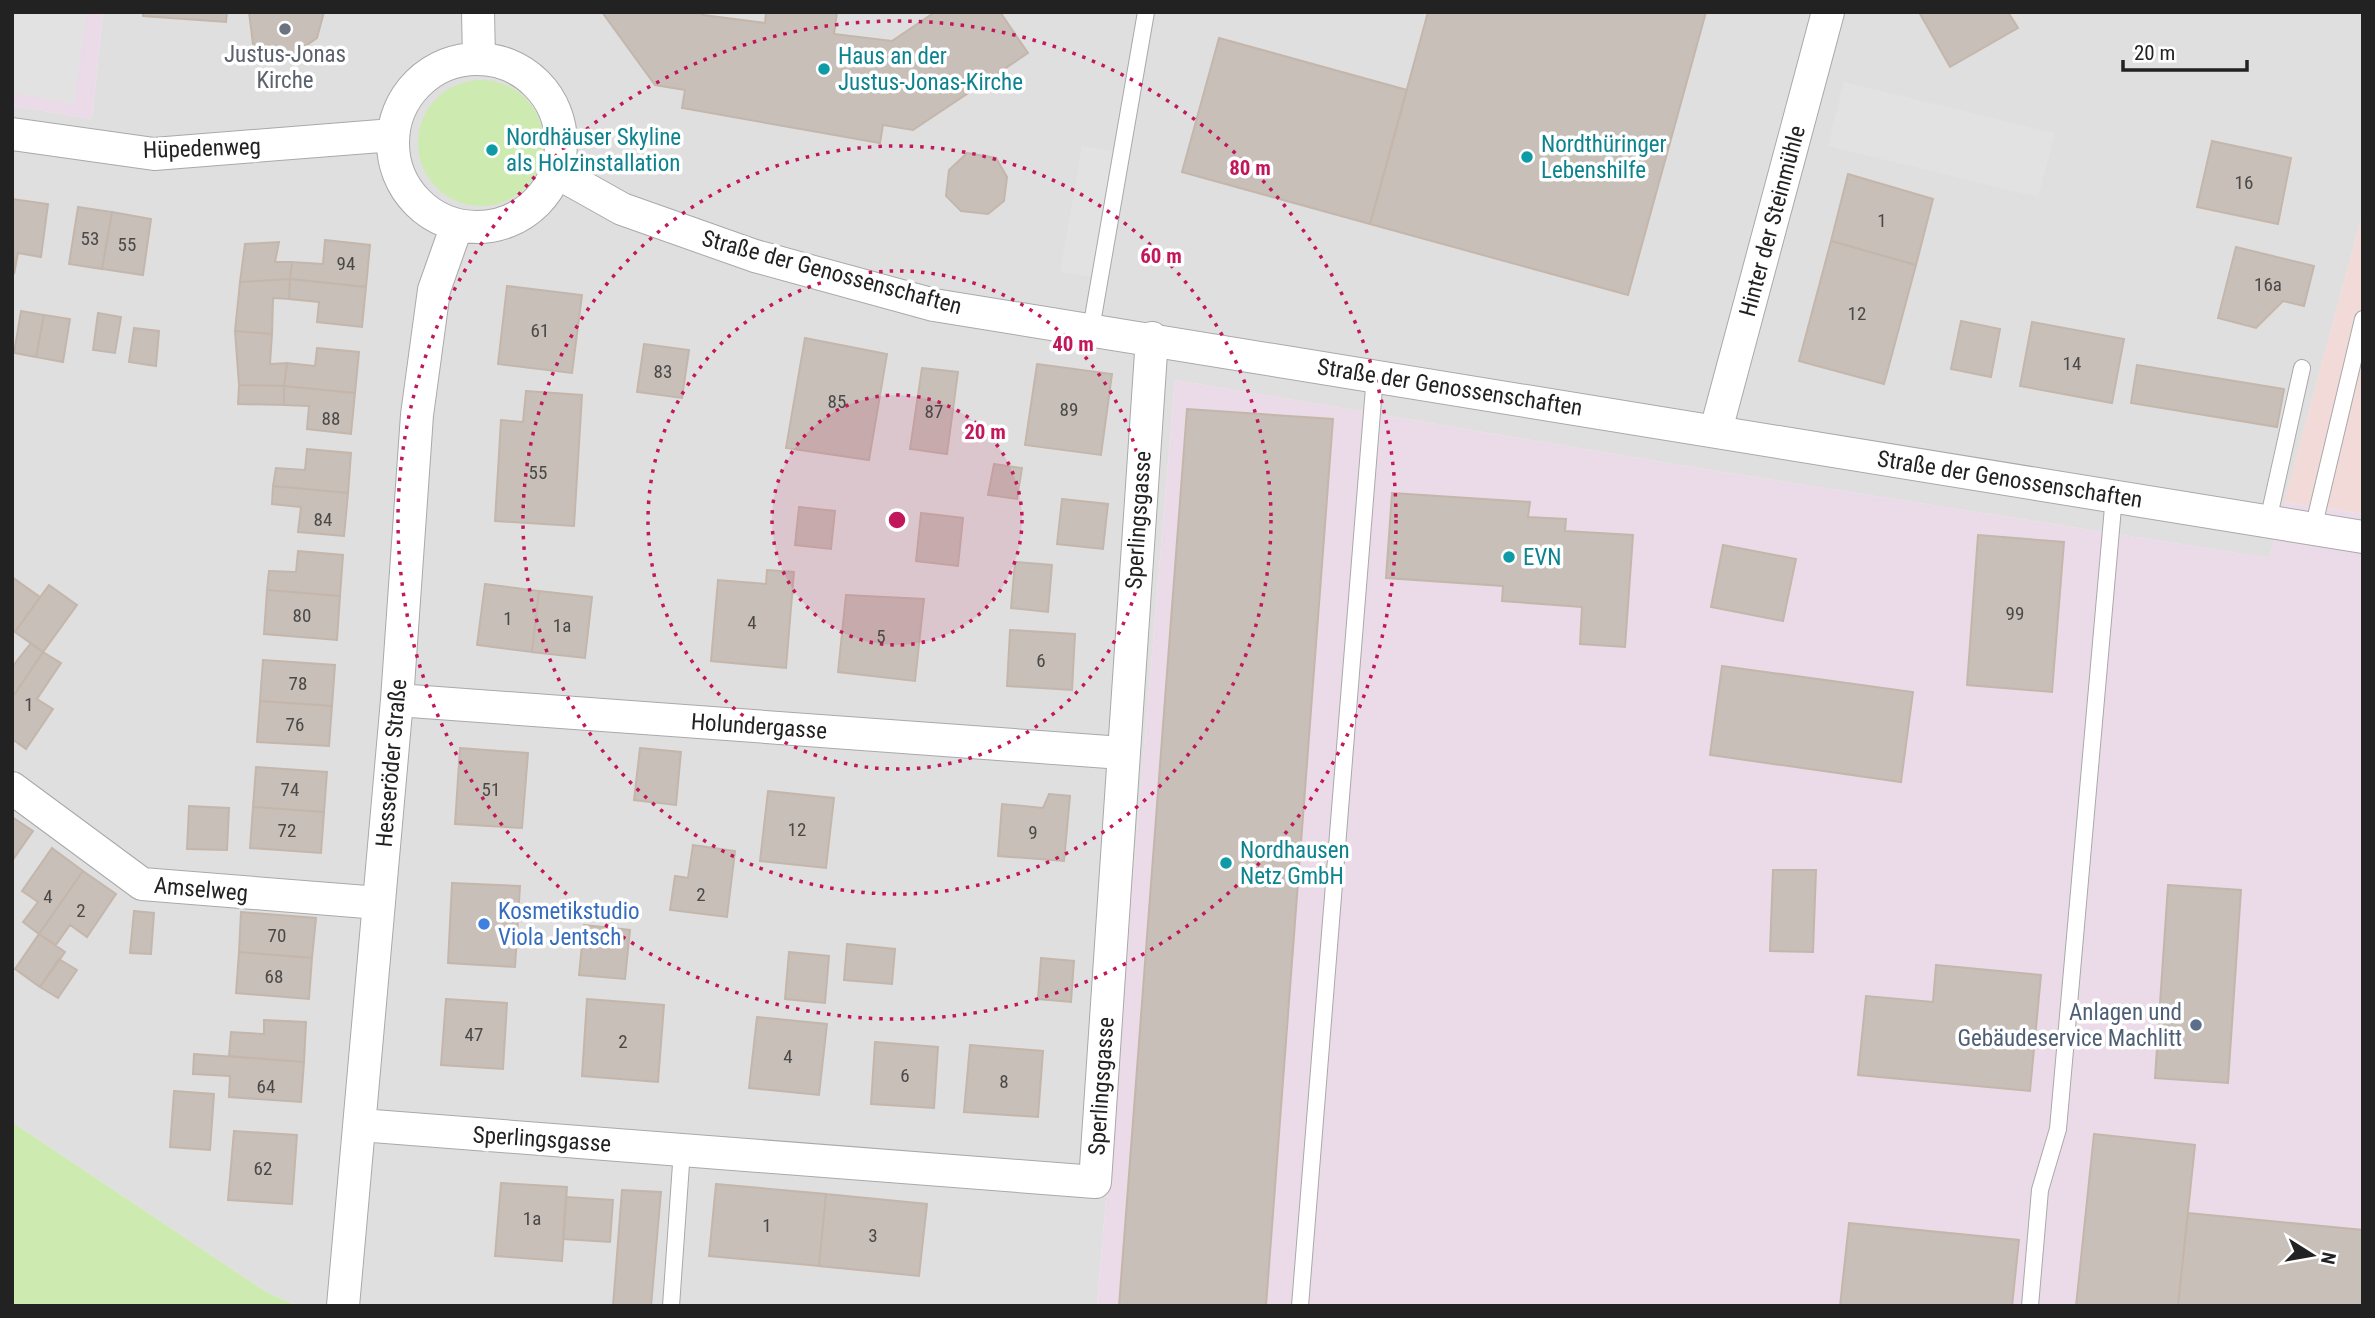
<svg xmlns="http://www.w3.org/2000/svg" width="2375" height="1318" viewBox="0 0 2375 1318" font-family="'Roboto Condensed',sans-serif">
<rect width="100%" height="100%" fill="#f2efe9"/>
<!-- residential -->
<path fill="#e0dfdf" d="M103,12H2363V212L2269,558L1691,467L1175,380L1097,1306H298L266,1292L12,1122V106L92,119Z"/>
<!-- commercial -->
<path fill="#f2dad9" d="M2363,212V514L2284,502Z"/>
<!-- industrial -->
<path fill="#ebdbe8" d="M12,12H103L92,119L12,106Z
M1175,380L1691,467L2269,558L2284,502L2363,514V1306H1097Z"/>
<!-- grass -->
<path fill="#cdebb0" d="M418 143a63 63 0 1 1 126 0a63 63 0 1 1-126 0Z
M12,1122L266,1292L298,1306H12Z"/>
<!-- parking -->
<path fill="#e2e2e2" d="M12,12H87L74,104L12,93Z
M1844,82L2055,133L2038,197L1828,146Z
M1082,146L1114,151L1091,277L1060,272Z"/>
<!-- building -->
<path fill="#c7bfb8" stroke="#c4b6ab" stroke-width="2" d="M143,12H227L226,22L143,16Z
M249,12H324L317,38L296,53H274L253,44Z
M602,12H700L703,15L765,23L766,12H837L834,34L892,41L935,12H1000L1028,53L913,130L883,125L880,143L682,108L685,90L655,85Z
M1428,12H1706L1628,295L1370,224Z
M1919,12H2008L2018,28L1950,67Z
M1219,38L1407,90L1370,224L1182,172Z
M2212,141L2291,158L2278,224L2197,207Z
M967,153L996,158L1007,177L1004,201L988,214L961,211L946,196L949,170Z
M1848,174L1933,199L1916,265L1831,241Z
M12,199L48,204L41,257L18,253L14,274Z
M78,207L112,212L102,269L69,264Z
M112,212L151,219L143,275L102,269Z
M325,240L370,245L366,287L290,279L292,262L323,264Z
M1831,241L1916,265L1884,384L1799,361Z
M279,242L275,262H292L290,279L240,282L245,244Z
M2236,247L2314,266L2304,306L2283,301L2256,328L2218,318Z
M290,279L366,287L362,327L317,322L319,302L289,299Z
M290,279L289,299L273,298L272,334L235,331L240,282Z
M507,286L582,295L572,373L498,364Z
M21,311L44,315L36,357L14,353Z
M98,313L121,317L115,353L93,350Z
M44,315L70,319L63,362L36,357Z
M1961,321L2000,329L1991,377L1951,369Z
M2032,322L2124,339L2112,403L2020,386Z
M134,328L159,331L156,366L129,362Z
M235,331L272,334L270,364L287,363L284,386L239,385Z
M805,338L887,354L869,460L786,448Z
M644,344L689,350L682,398L637,392Z
M317,348L359,352L355,393L284,386L287,363L315,366Z
M1037,364L1112,374L1101,455L1025,445Z
M2137,365L2284,389L2277,427L2131,403Z
M922,368L958,372L947,454L910,449Z
M239,385L284,386V405L238,404Z
M284,386L355,393L351,434L307,429L309,406L284,405Z
M526,391L582,395L574,526L495,521L501,420L523,422Z
M1187,409L1333,419L1266,1306H1119Z
M307,449L351,453L348,493L273,486L276,468L305,470Z
M994,464L1022,468L1017,499L988,495Z
M273,486L348,493L344,536L298,532L301,507L272,504Z
M1392,493L1530,502L1528,517L1566,519L1565,531L1633,535L1625,647L1580,644L1582,607L1502,601L1503,586L1386,578Z
M1062,499L1108,504L1103,549L1057,544Z
M799,507L835,511L831,549L795,545Z
M921,513L963,518L958,566L916,561Z
M1978,535L2064,542L2052,692L1967,685Z
M1723,545L1796,559L1783,621L1711,607Z
M298,551L343,555L340,596L267,590L269,571L296,572Z
M1015,562L1052,565L1048,612L1011,608Z
M767,570L794,572L786,668L711,661L718,580L766,584Z
M12,577L40,597L15,632L12,630Z
M485,584L539,591L532,652L477,645Z
M49,585L77,605L43,652L15,632Z
M267,590L340,596L337,640L264,634Z
M539,591L592,597L585,658L532,652Z
M846,595L924,599L915,681L838,672Z
M1010,630L1075,634L1072,690L1007,686Z
M31,643L43,652L12,698V667Z
M43,652L61,663L37,699L53,709L26,749L12,739V698Z
M263,660L335,665L332,706L260,701Z
M1722,666L1913,692L1901,782L1710,755Z
M260,701L332,706L329,746L257,742Z
M460,748L528,753L522,828L455,824Z
M640,748L681,752L676,805L634,800Z
M256,767L327,772L324,812L253,807Z
M768,791L834,798L826,868L760,861Z
M1049,794L1070,796L1064,861L998,856L1002,804L1043,808Z
M189,806L229,808L227,850L187,849Z
M253,807L324,812L321,853L250,848Z
M12,817L33,831L12,861Z
M693,845L735,851L727,917L670,910L675,876L688,878Z
M52,848L83,871L39,934L23,922L38,902L22,891Z
M1773,870H1816L1813,952L1770,951Z
M83,871L116,894L87,937L70,925L56,945L39,934Z
M452,883L520,886L515,967L448,963Z
M2168,885L2241,890L2228,1083L2155,1078Z
M134,911L154,913L151,954L130,953Z
M241,912L316,918L312,958L239,952Z
M584,925L630,930L625,979L579,975Z
M39,934L65,952L40,987L15,969Z
M847,944L895,949L892,984L844,980Z
M239,952L312,958L309,999L236,993Z
M789,952L829,956L825,1003L785,999Z
M1041,958L1074,961L1071,1002L1038,999Z
M59,959L77,970L58,998L40,987Z
M1936,965L2041,975L2030,1091L1858,1075L1866,996L1933,1002Z
M446,999L507,1003L503,1069L441,1065Z
M587,999L664,1005L658,1082L582,1076Z
M757,1017L827,1024L819,1095L749,1088Z
M264,1020L306,1022L304,1062L229,1056L231,1032L264,1034Z
M875,1042L938,1047L934,1108L871,1104Z
M970,1045L1043,1051L1038,1117L964,1112Z
M194,1054L304,1062L301,1102L229,1097L230,1076L193,1074Z
M174,1091L214,1094L210,1150L170,1147Z
M234,1131L297,1135L292,1204L228,1200Z
M2094,1134L2195,1145L2178,1306H2076Z
M501,1183L567,1187L562,1261L495,1256Z
M716,1184L826,1194L819,1266L709,1256Z
M622,1190L661,1192L651,1306H613Z
M826,1194L927,1204L919,1276L819,1266Z
M566,1197L613,1200L610,1242L563,1239Z
M2188,1213L2363,1230V1306H2178Z
M1849,1223L2019,1240L2012,1306H1840Z"/>
<g fill="none" stroke-linecap="round" stroke-linejoin="round">
<defs>
<path id="lane" d="M1091,329L1146,12
M2268,521L2302,368
M2313,529L2363,319
M671,1306L682,1150
M1300,1306L1375,375
M2030,1306L2040,1190L2058,1129L2114,496"/>
<path id="street" d="M478,12L479,58
M393 143a84 84 0 1 1 168 0a84 84 0 1 1-168 0Z
M12,134L154,154L393,135
M556,172L622,209L755,256L934,305L2363,537
M1716,430L1828,12
M397,700L1122,753
M12,788L142,884L379,903
M360,1125L1095,1182L1152,338
M343,1306L397,700L417,415L434,290L457,225"/>
</defs>
<!-- lane casing -->
<use href="#lane" stroke="#a9a9a9" stroke-width="18"/>
<!-- street casing -->
<use href="#street" stroke="#a9a9a9" stroke-width="34"/>
<!-- lane -->
<use href="#lane" stroke="#fff" stroke-width="16"/>
<!-- street -->
<use href="#street" stroke="#fff" stroke-width="32"/>
</g>
<!-- distance rings -->
<circle cx="897" cy="520" r="125" fill="#c2185b" fill-opacity=".12"/>
<g fill="none" stroke="#c2185b" stroke-width="3.5" stroke-dasharray="3.5 7">
<circle cx="897" cy="520" r="125"/>
<circle cx="897" cy="520" r="249"/>
<circle cx="897" cy="520" r="374"/>
<circle cx="897" cy="520" r="499"/>
</g>
<!-- markers -->
<circle fill="#6b7280" stroke="#fff" stroke-width="2.5" cx="285" cy="29" r="7"/>
<g fill="#0f9aa8" stroke="#fff" stroke-width="2.5">
<circle cx="824" cy="69" r="7"/>
<circle cx="492" cy="150" r="7"/>
<circle cx="1527" cy="157" r="7"/>
<circle cx="1509" cy="557" r="7"/>
<circle cx="1226" cy="863" r="7"/>
</g>
<circle fill="#3f7fe0" stroke="#fff" stroke-width="2.5" cx="484" cy="924" r="7"/>
<circle fill="#5c6f8a" stroke="#fff" stroke-width="2.5" cx="2196" cy="1025" r="7"/>
<g text-anchor="middle" stroke-width="7" stroke-linejoin="round" paint-order="stroke">
<!-- number labels -->
<g font-size="19" fill="#4b4948">
<text x="2244" y="189">16</text>
<text x="1882" y="227">1</text>
<text x="90" y="245">53</text>
<text x="127" y="251">55</text>
<text x="346" y="270">94</text>
<text x="2268" y="291">16a</text>
<text x="1857" y="320">12</text>
<text x="540" y="337">61</text>
<text x="2072" y="370">14</text>
<text x="663" y="378">83</text>
<text x="837" y="408">85</text>
<text x="1069" y="416">89</text>
<text x="934" y="418">87</text>
<text x="331" y="425">88</text>
<text x="538" y="479">55</text>
<text x="323" y="526">84</text>
<text x="2015" y="620">99</text>
<text x="302" y="622">80</text>
<text x="508" y="625">1</text>
<text x="752" y="629">4</text>
<text x="562" y="632">1a</text>
<text x="881" y="643">5</text>
<text x="1041" y="667">6</text>
<text x="298" y="690">78</text>
<text x="29" y="711">1</text>
<text x="295" y="731">76</text>
<text x="290" y="796">74</text>
<text x="491" y="796">51</text>
<text x="797" y="836">12</text>
<text x="287" y="837">72</text>
<text x="1033" y="839">9</text>
<text x="701" y="901">2</text>
<text x="48" y="903">4</text>
<text x="81" y="917">2</text>
<text x="277" y="942">70</text>
<text x="274" y="983">68</text>
<text x="474" y="1041">47</text>
<text x="623" y="1048">2</text>
<text x="788" y="1063">4</text>
<text x="905" y="1082">6</text>
<text x="1004" y="1088">8</text>
<text x="266" y="1093">64</text>
<text x="263" y="1175">62</text>
<text x="532" y="1225">1a</text>
<text x="767" y="1232">1</text>
<text x="873" y="1242">3</text>
</g>
<!-- worship labels -->
<g font-size="23" fill="#5b616d" stroke="#fff">
<text x="285" y="62">Justus-Jonas<tspan x="285" dy="26">Kirche</tspan></text>
</g>
<!-- culture labels -->
<g font-size="23" fill="#0d838f" stroke="#fff" text-anchor="start">
<text x="838" y="64">Haus an der<tspan x="838" dy="26">Justus-Jonas-Kirche</tspan></text>
<text x="506" y="145">Nordhäuser Skyline<tspan x="506" dy="26">als Holzinstallation</tspan></text>
<text x="1541" y="152">Nordthüringer<tspan x="1541" dy="26">Lebenshilfe</tspan></text>
<text x="1523" y="565">EVN</text>
<text x="1240" y="858">Nordhausen<tspan x="1240" dy="26">Netz GmbH</tspan></text>
</g>
<!-- street labels -->
<g font-size="23" fill="#222" stroke="#fff">
<text transform="translate(202 148) rotate(-2)" y="8">Hüpedenweg</text>
<text transform="translate(1772 221) rotate(-75)" y="8">Hinter der Steinmühle</text>
<text transform="translate(832 272) rotate(15)" y="8">Straße der Genossenschaften</text>
<text transform="translate(1450 387) rotate(9)" y="8">Straße der Genossenschaften</text>
<text transform="translate(2010 479) rotate(9)" y="8">Straße der Genossenschaften</text>
<text transform="translate(1138 520) rotate(-86)" y="8">Sperlingsgasse</text>
<text transform="translate(759 726) rotate(4)" y="8">Holundergasse</text>
<text transform="translate(391 763) rotate(-85)" y="8">Hesseröder Straße</text>
<text transform="translate(201 889) rotate(5)" y="8">Amselweg</text>
<text transform="translate(1101 1086) rotate(-86)" y="8">Sperlingsgasse</text>
<text transform="translate(542 1139) rotate(4)" y="8">Sperlingsgasse</text>
</g>
<!-- shop labels -->
<g font-size="23" fill="#366cbe" stroke="#fff" text-anchor="start">
<text x="498" y="919">Kosmetikstudio<tspan x="498" dy="26">Viola Jentsch</tspan></text>
</g>
<!-- service labels -->
<g font-size="23" fill="#4e5e75" stroke="#fff" text-anchor="end">
<text x="2182" y="1020">Anlagen und<tspan x="2182" dy="26">Gebäudeservice Machlitt</tspan></text>
</g>
</g>
<circle cx="897" cy="520" r="10" fill="#c2185b" stroke="#fff" stroke-width="3.5"/>
<g font-size="21" text-anchor="middle" font-weight="bold" fill="#c2185b" stroke="#fff" stroke-width="7" stroke-linejoin="round" paint-order="stroke">
<text x="1250" y="175">80 m</text>
<text x="1161" y="263">60 m</text>
<text x="1073" y="351">40 m</text>
<text x="985" y="439">20 m</text>
</g>
<!-- border -->
<rect width="2375" height="1318" fill="none" stroke="#222222" stroke-width="28"/>
<!-- north arrow -->
<g transform="translate(2312 1255) rotate(101)" stroke="#ffffff" stroke-width="5" paint-order="stroke">
<path d="M0-5L12 26L0 18L-12 26Z" fill="#222222"/>
<text y="-10" font-size="19" font-weight="bold" text-anchor="middle" fill="#222222">N</text>
</g>
<!-- scale -->
<path d="M2123 60v10h124v-10" fill="none" stroke="#222222" stroke-width="3.5"/>
<text x="2134" y="60" font-size="21" fill="#222222" stroke="#ffffff" stroke-width="5" paint-order="stroke">20 m</text>
</svg>
